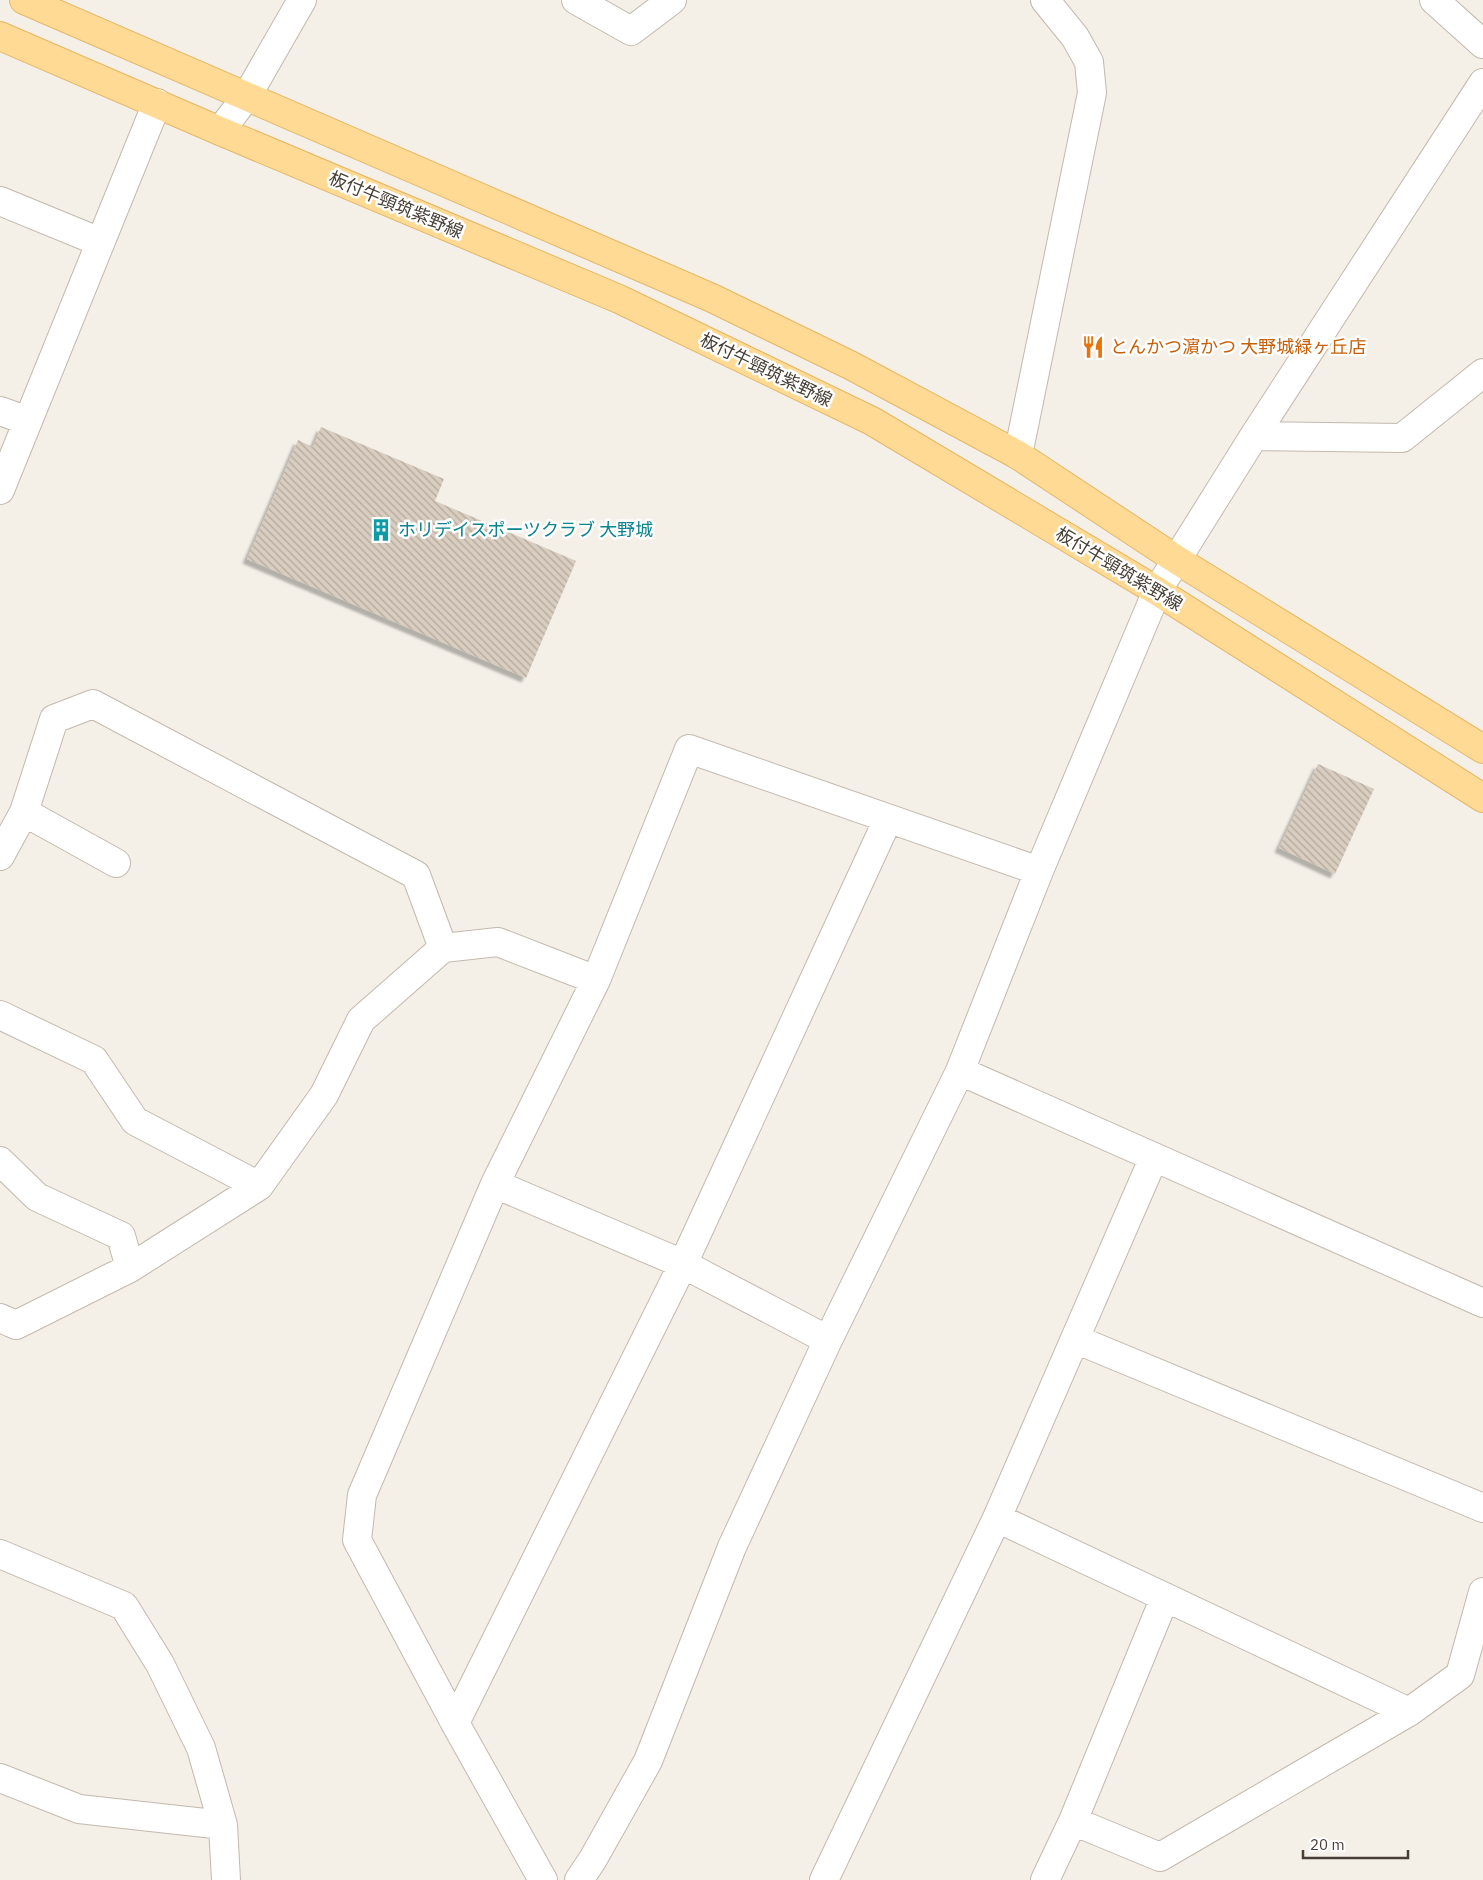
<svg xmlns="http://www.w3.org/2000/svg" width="1483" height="1880" viewBox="0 0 1483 1880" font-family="'IBM Plex Sans','Noto Sans JP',sans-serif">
<defs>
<pattern id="building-back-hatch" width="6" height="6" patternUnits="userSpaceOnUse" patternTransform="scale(1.25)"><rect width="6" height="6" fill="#d9cdc0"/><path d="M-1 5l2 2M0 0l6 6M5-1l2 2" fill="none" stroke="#b2a89d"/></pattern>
<filter id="shadow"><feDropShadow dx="-4.5" dy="4.5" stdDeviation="1" flood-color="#0004"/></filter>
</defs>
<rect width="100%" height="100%" fill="#f4efe7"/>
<!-- building -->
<path fill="url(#building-back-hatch)" filter="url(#shadow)" d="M321,427L444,479L435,501L576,561L526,678L247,559L298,440L313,447Z
M1318,764L1374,789L1335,874L1279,848Z"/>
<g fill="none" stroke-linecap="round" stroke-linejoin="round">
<defs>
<path id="minor" d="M576,0L631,31L672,0
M1434,0L1483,44
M220,131L247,96L302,0
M0,201L100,242
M0,411L28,421
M1254,436L1402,438L1483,373
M1018,455L1092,93L1089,62L1075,37L1045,0
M0,490L157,103
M24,812L116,863
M0,856L24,812L54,719L93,704L416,875L443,948
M0,1015L94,1060L135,1121L259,1186
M960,1071L1483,1303
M0,1161L37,1197L121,1236L130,1268
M495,1184L683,1264L828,1340
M0,1318L16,1325L130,1268L259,1186L324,1095L361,1020L443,948L498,942L596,980
M1075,1339L1483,1508
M997,1518L1409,1712
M0,1554L124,1606L160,1664L201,1748L223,1825L226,1880
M455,1723L683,1264L888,819
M0,1778L79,1809L223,1825
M1073,1821L1160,1857L1409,1712L1460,1675L1483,1592
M543,1880L455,1723L357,1540L362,1495L495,1184L596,980L689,749L1039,871
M579,1880L593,1859L648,1761L732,1547L828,1340L960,1071L1039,871L1157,591L1254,436L1483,83
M824,1880L997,1518L1154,1157
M1045,1880L1073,1821L1165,1597"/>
<path id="major" d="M24,0L712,298L852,366L1018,455L1177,560L1483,749
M0,36L220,131L619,299L872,421L1157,591L1483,798"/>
</defs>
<!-- minor casing -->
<use href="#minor" stroke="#c3b9ad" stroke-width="30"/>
<!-- major casing -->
<use href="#major" stroke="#e6b664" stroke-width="30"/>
<!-- minor -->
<use href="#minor" stroke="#fff" stroke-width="28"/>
<!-- major -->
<use href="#major" stroke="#ffda95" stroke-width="28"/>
</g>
<!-- icons -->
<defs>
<symbol id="restaurant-bare" viewBox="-9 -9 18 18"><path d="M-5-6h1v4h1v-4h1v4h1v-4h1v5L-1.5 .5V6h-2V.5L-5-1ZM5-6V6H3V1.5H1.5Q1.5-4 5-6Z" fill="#e8710a" stroke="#fff" stroke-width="2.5" paint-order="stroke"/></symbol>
<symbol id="building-bare" viewBox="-9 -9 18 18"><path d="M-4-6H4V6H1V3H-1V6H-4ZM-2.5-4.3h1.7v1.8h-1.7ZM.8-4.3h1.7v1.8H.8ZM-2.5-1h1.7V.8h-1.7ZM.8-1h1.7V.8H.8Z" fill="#0f9aa8" stroke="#fff" stroke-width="2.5" paint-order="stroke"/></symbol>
</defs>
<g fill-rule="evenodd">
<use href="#restaurant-bare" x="1077" y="331" width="32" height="32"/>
<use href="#building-bare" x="365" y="514" width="32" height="32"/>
</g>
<g text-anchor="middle" stroke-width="5" stroke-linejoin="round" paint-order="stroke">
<!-- street labels -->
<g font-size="18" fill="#473f36" stroke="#fff">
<text transform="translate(396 205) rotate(23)" y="6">板付牛頸筑紫野線</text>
<text transform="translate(766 370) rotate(26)" y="6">板付牛頸筑紫野線</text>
<text transform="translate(1119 569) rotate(31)" y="6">板付牛頸筑紫野線</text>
</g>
<!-- food labels -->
<g font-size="18" fill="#c56008" stroke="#fff" text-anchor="start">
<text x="1110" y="353">とんかつ濵かつ 大野城緑ヶ丘店</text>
</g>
<!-- culture labels -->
<g font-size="18" fill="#0d838f" stroke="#fff" text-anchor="start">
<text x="398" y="536">ホリデイスポーツクラブ 大野城</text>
</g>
</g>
<!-- scale -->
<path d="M1303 1850v8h105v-8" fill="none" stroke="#473f36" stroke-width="2.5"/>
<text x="1310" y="1850" font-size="15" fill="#473f36" stroke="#ffffff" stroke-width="4" paint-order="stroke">20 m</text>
</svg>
